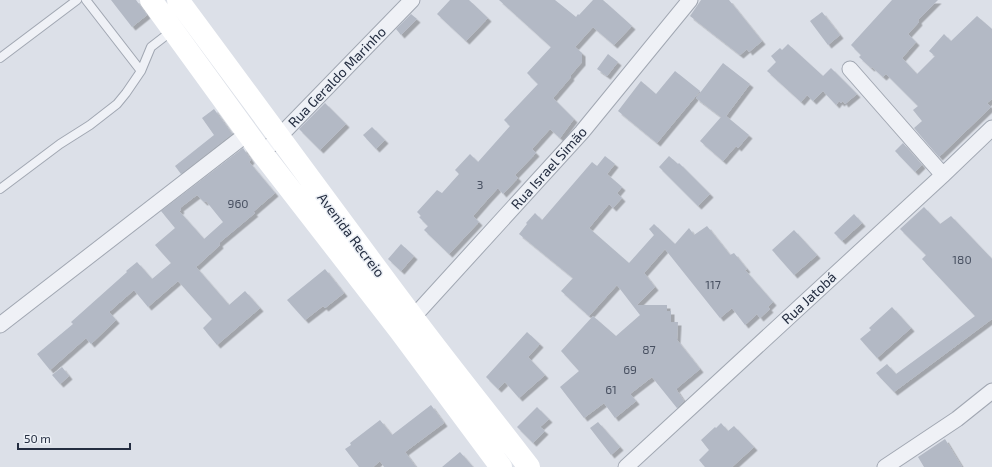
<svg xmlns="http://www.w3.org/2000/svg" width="992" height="467" viewBox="0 0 992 467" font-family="'Exo 2',sans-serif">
<defs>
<filter id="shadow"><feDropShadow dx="3.5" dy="3.5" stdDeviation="0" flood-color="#0004"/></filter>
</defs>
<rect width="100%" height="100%" fill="#dce0e8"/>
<!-- building -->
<path fill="#b3b9c5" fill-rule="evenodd" filter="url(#shadow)" d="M111,0H136L147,15L132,27Z
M450,0H469L488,18L466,41L437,14Z
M499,0H555L576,17L578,14L579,15L593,0H603L632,26L614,45L593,27L575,47L582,53V62L570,76L571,77L553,98L574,119L560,138L550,129L532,149L536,153L515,175L518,178L503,194L498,188L487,200L473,216L479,222L449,254L424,230L428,226L419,217L421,216L417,212L437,190L442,193L459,174L455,170L470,154L478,162L510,126L504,120L538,84L527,73L551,47Z
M701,0H729L762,41L749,52L747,49L740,55L690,16Z
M892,0H938L918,20L919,22L908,34L916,42L902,58L917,74L935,56L929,51L944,34L951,41L977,16L992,29V99L987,103L991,107L939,157L914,128L922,121L913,110L918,106L886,74L883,77L872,67L871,68L859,57L861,55L851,45Z
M822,12L840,35L828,45L810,21Z
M411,14L417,19L401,35L396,29Z
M788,44L823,76L831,68L857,94L845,104L843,101L841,103L839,101L836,105L823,91L813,101L807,95L801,102L767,71L776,62L771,56L780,48L782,50Z
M608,54L618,62L607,76L597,69Z
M723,63L750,84L726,116L749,135L738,148L736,146L723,161L700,141L721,117L696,98Z
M675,71L700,91L657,143L618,111L641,81L656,94Z
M325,103L346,124L320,150L299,129Z
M214,109L232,134L181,174L175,166L214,135L202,118Z
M372,127L385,140L376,149L363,135Z
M903,143L922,165L915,172L895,151Z
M243,148L251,160L249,162L275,193L253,212L255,213L219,243L220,245L196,267L229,305L245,291L260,308L217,345L203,328L212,319L178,281L148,307L134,290L109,312L116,320L91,344L86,338L50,370L37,354L73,324L71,322L127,272L126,271L137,262L152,279L171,263L155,245L175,228L161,211ZM197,195L204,202L206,201L223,222L204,239L179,211L181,210L180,208Z
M605,156L615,164L607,174L622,187L617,193L622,198L613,208L609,204L589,228L629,263L654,235L649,229L654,224L675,244L689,228L694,235L707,226L730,255L734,253L747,269L745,270L773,302L768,307L770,309L760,318L757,314L745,325L732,308L720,318L665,249L644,273L655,287L637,305H667V311H671V322H678L677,340L700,369L676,389L684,401L677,408L652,377L630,394L636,401L615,418L604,403L584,418L560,387L579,371L561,351L593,316L616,336L640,315L617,285L589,316L561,291L573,278L519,234L527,224L526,223L535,213L542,220L592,162L597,166Z
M669,156L678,164L679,163L710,194L698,206L659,167Z
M924,207L940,224L951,216L992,259V319L894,392L876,373L887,364L896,374L975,316L922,259L926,255L900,229Z
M854,214L862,223L842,241L834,233Z
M794,230L817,255L794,275L772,250Z
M401,244L414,256L401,271L388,259Z
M325,269L344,293L325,308L323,306L305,320L287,300Z
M892,307L911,328L877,358L860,339L871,330L869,328Z
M527,332L540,344L528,357L545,375L519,398L505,382L498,389L486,377Z
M62,367L69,376L60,384L52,375Z
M431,405L444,423L405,452L416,467H384L380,461L373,467H359L345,449L351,445L350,443L380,420L392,435Z
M537,407L549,419L540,427L545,431L533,443L517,427Z
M598,422L620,447L611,455L590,428Z
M721,423L728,431L734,426L754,447L732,467H705L699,460L709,450L701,440L715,427L716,428Z
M945,439L962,467H924L918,457Z
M460,452L473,467H442Z"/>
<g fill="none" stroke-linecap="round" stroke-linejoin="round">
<defs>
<path id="lane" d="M0,58L77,0
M141,71L151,47L173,30
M0,189L60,144L90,125L117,104L126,93L141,71L86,0"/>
<path id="street" d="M850,69L943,175
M272,144L412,0
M407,324L582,132L690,0
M0,325L248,133
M626,467L943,175L992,128
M885,467L957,419L992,391"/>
</defs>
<!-- lane casing -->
<use href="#lane" stroke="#a1a7b2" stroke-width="10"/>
<!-- street casing -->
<use href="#street" stroke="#a1a7b2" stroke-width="17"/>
<!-- lane -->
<use href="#lane" stroke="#eff1f6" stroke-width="8"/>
<!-- street -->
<use href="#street" stroke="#eff1f6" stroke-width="15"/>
<!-- secondary -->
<path stroke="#fff" stroke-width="22" d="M151,0L262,153L400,331L501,467
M178,0C256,105 333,211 412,316C450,367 490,416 529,467"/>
</g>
<g text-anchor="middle" stroke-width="3" stroke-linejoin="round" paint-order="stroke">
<!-- number labels -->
<g font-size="12" fill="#485061">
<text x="480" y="189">3</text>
<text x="238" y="208">960</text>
<text x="962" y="264">180</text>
<text x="713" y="289">117</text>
<text x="649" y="354">87</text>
<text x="630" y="374">69</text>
<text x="611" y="394">61</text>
</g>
<!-- street labels -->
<g font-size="14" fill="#242d40" stroke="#ebeff5">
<text transform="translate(337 77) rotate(-46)" y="5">Rua Geraldo Marinho</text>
<text transform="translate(549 168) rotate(-48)" y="5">Rua Israel Simão</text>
<text transform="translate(351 235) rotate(53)" y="5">Avenida Recreio</text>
<text transform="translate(809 298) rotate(-43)" y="5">Rua Jatobá</text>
</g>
</g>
<!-- scale -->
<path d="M18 443v6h112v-6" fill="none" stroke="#242d40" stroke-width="2"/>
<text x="24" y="443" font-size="12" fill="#242d40" stroke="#ebeff5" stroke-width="3" paint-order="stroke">50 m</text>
</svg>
